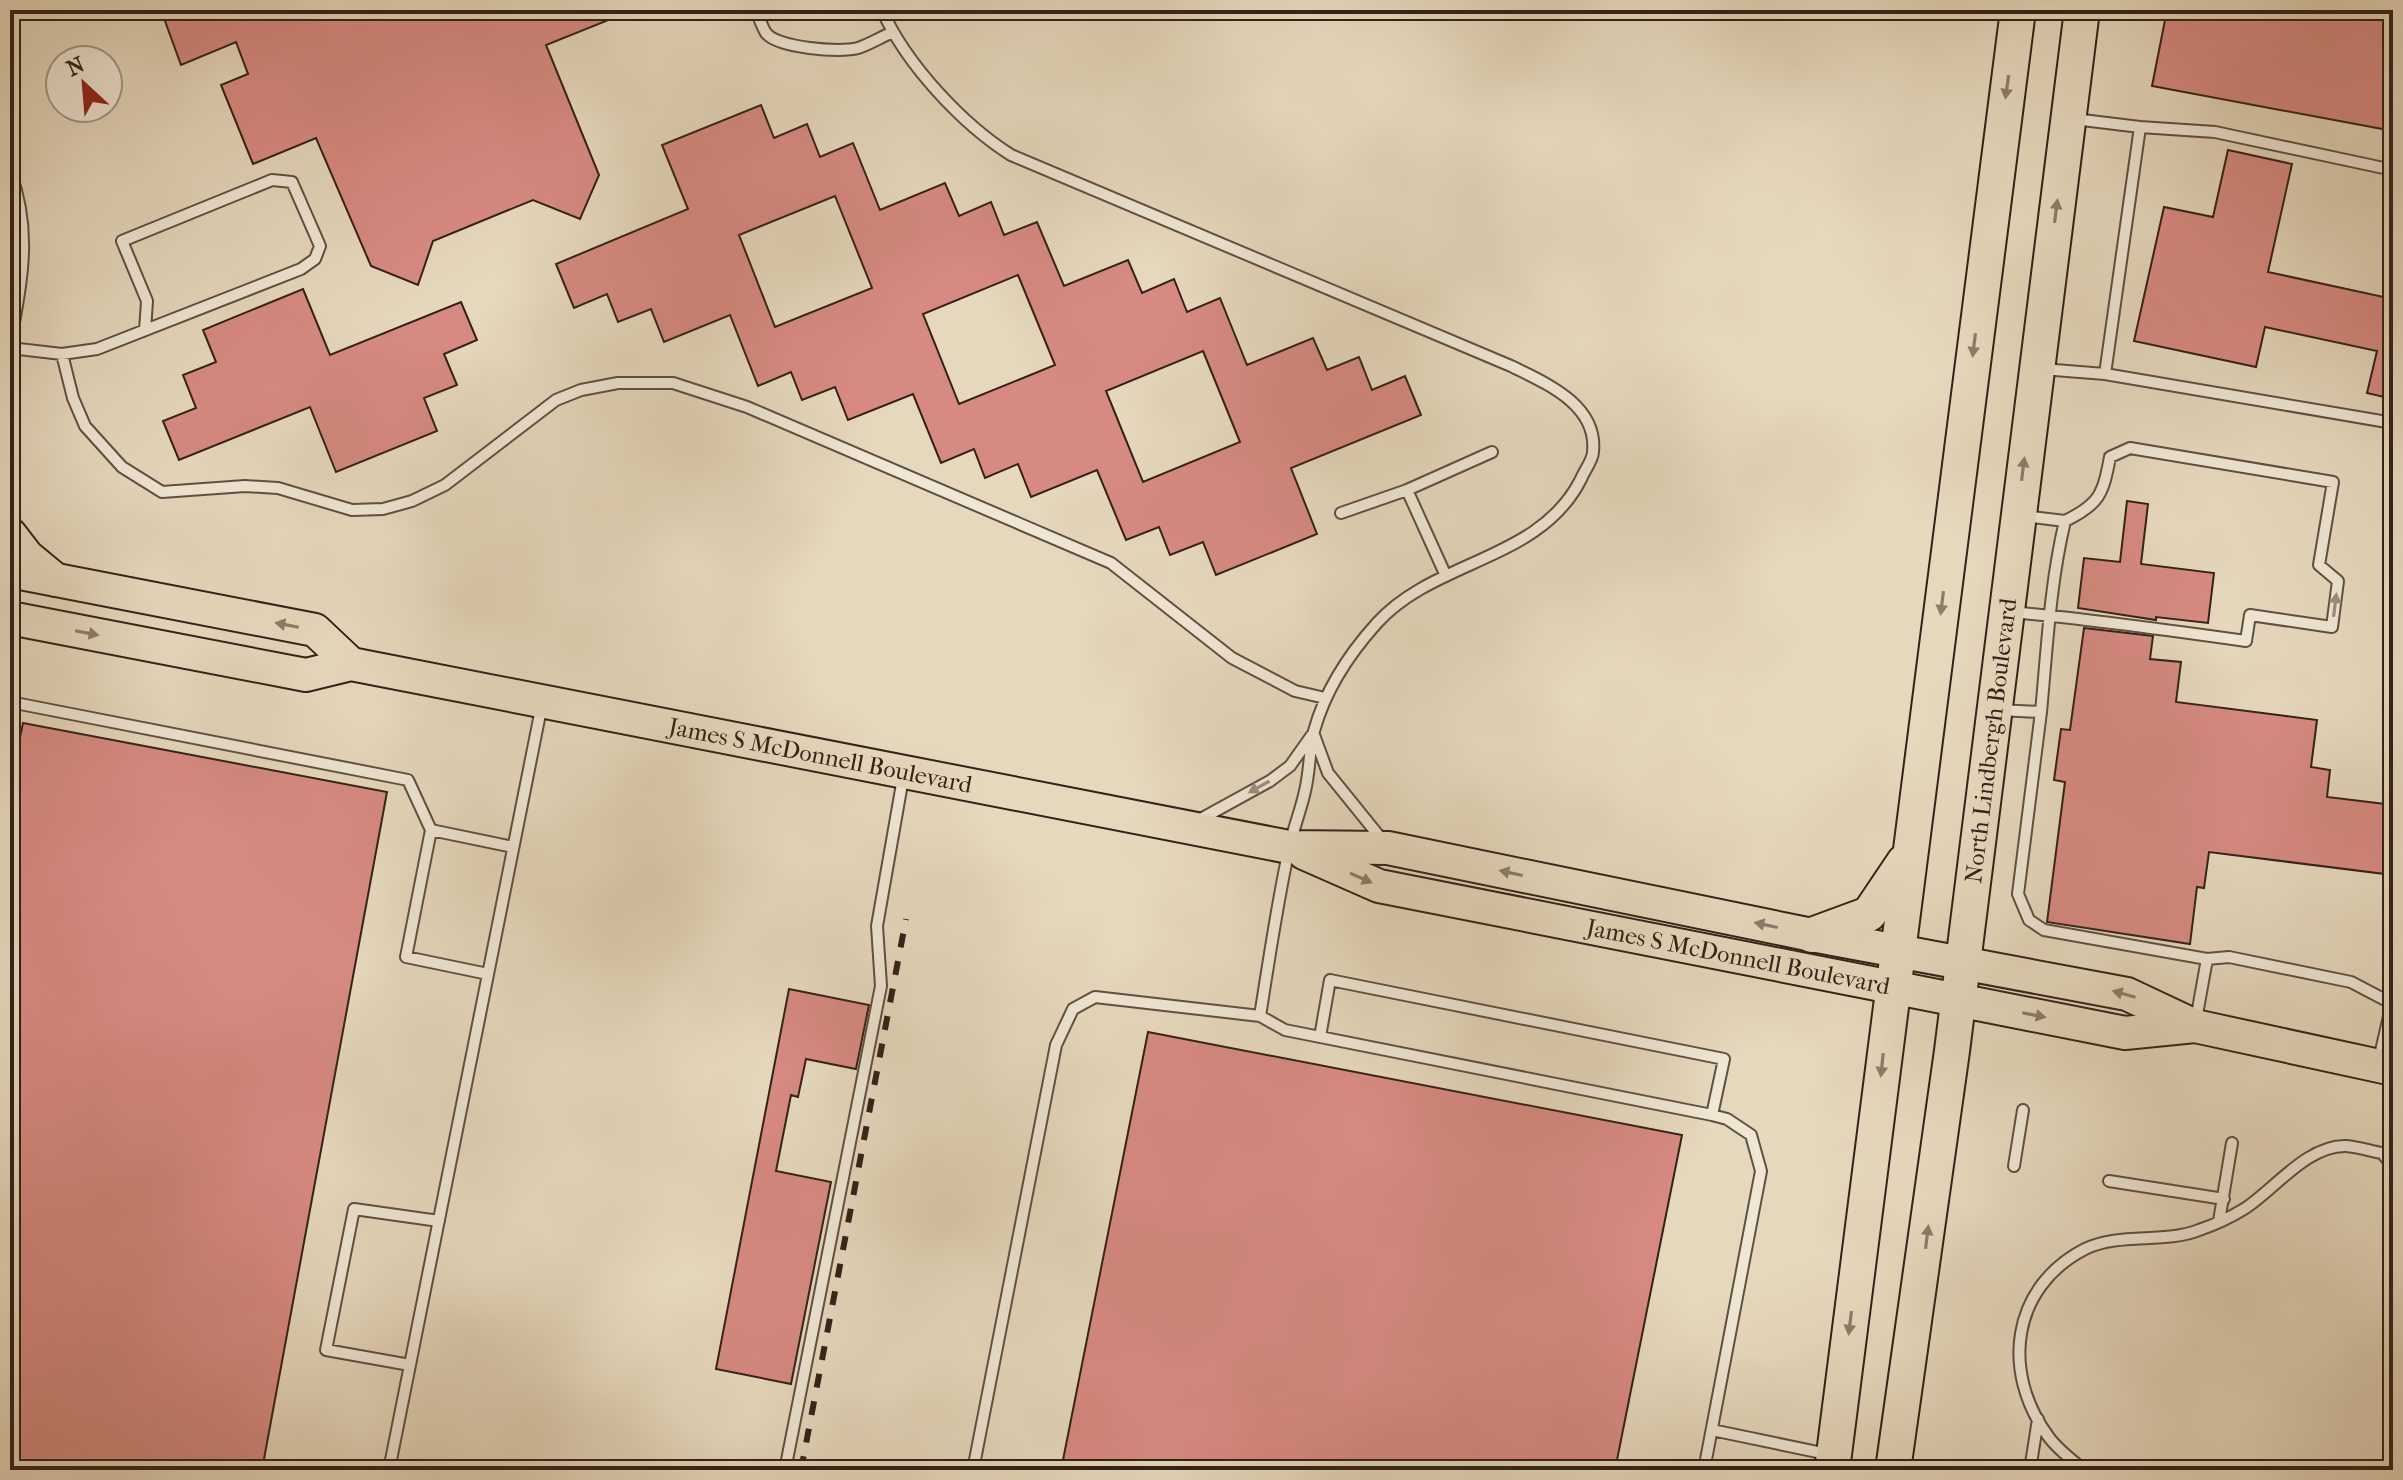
<svg xmlns="http://www.w3.org/2000/svg" width="2403" height="1480" viewBox="0 0 2403 1480" font-family="'IM FELL French Canon',serif">
<rect width="100%" height="100%" fill="#e6d8bd"/>
<filter id="stains"><feTurbulence type="fractalNoise" baseFrequency=".0025" numOctaves="4"/><feColorMatrix values="0 0 0 0 .2 0 0 0 0 .09 0 0 0 0 .02 0 0 0 .5 -.17"/></filter>
<radialGradient id="worn" r=".72"><stop offset=".6" stop-color="#630" stop-opacity="0"/><stop offset="1" stop-color="#630" stop-opacity=".3"/></radialGradient>
<!-- building -->
<path fill="#d78a82" stroke="#332119" stroke-width="2" fill-rule="evenodd" d="M161,10H630L631,11L546,45L599,175L580,219L533,200L433,241L418,285L371,266L316,138L253,164L221,85L248,74L236,42L181,65Z
M2167,10H2393V131L2152,86Z
M761,105L774,138L807,124L820,157L853,143L880,210L945,183L959,216L991,202L1004,235L1037,222L1064,286L1128,260L1142,293L1174,279L1187,312L1220,298L1247,365L1313,338L1327,370L1359,357L1372,390L1405,376L1421,415L1291,468L1317,534L1216,575L1203,542L1170,555L1159,527L1126,540L1097,470L1031,497L1018,464L985,478L974,449L941,463L913,394L848,420L835,387L802,400L791,372L758,386L730,315L664,342L651,309L618,322L607,294L574,308L556,264L688,209L662,145ZM835,196L872,288L775,327L739,235ZM1018,275L1055,365L959,404L923,314ZM1203,351L1240,442L1143,482L1106,391Z
M2228,150L2292,164L2268,272L2393,299V399L2367,393L2377,351L2265,327L2256,367L2134,341L2164,207L2213,217Z
M303,289L330,355L461,302L477,340L444,354L457,385L424,398L437,431L336,472L310,407L179,460L163,421L196,408L183,375L216,362L203,330Z
M2127,501L2148,504L2141,564L2214,573L2208,623L2156,617V620L2078,608L2084,558L2120,562Z
M2084,628L2153,636L2150,659L2181,662L2176,702L2317,720L2311,767L2330,770L2327,797L2393,805V875L2209,852L2204,888L2197,887L2190,944L2047,922L2065,782L2054,780L2061,729L2070,730Z
M23,723L387,792L262,1470H10V786Z
M789,989L869,1005L856,1069L806,1059L798,1097L791,1095L776,1171L831,1182L791,1384L716,1369Z
M1148,1032L1682,1135L1615,1470H1061Z"/>
<g fill="none" stroke-linecap="round" stroke-linejoin="round">
<defs>
<path id="service" d="M756,10C759,17 762,27 766,33C777,48 840,53 858,48C870,44 881,37 893,32
M882,10C906,64 962,124 1011,155L1511,366C1545,383 1598,404 1593,452C1593,460 1584,471 1581,479C1540,561 1435,559 1377,623C1349,654 1325,691 1314,731C1309,750 1310,771 1305,791C1301,810 1293,829 1289,849C1277,904 1269,960 1260,1016
M2140,127L2215,132L2393,170
M10,171C33,234 21,282 10,345
M10,348L62,354L97,349L301,269L315,259L320,246L292,182L272,180L122,241L147,301L145,330
M62,354L73,398L85,426L122,467L162,492L245,486L278,488L352,510L383,509L412,501L445,485L556,400L581,390L618,383H673L747,407L1111,563L1232,658L1295,691L1325,698
M2042,369L2105,374L2140,127L2074,119
M2105,374L2393,423
M1407,490L1446,576
M1341,513L1407,490L1492,452
M2023,516L2065,521
M10,702L408,780L431,830L513,847
M1998,710L2041,712C2047,649 2050,583 2065,521C2100,504 2103,494 2110,457L2130,448L2333,482L2319,565L2338,581L2332,627L2250,615L2246,641C2168,630 2090,619 2011,612
M2041,712L2018,894L2029,920L2044,930L2207,959
M1314,735L1328,773L1383,841
M1199,820L1270,781L1290,766L1312,735
M431,830L406,957L488,974
M2196,1020L2207,959L2229,957L2351,982L2393,1004
M1320,1037L1330,980L1724,1059L1712,1115
M2378,1064L2392,1003
M2014,1166L2023,1110
M2109,1181L2224,1199
M2219,1221L2232,1143
M410,1365L326,1350L354,1209L439,1221
M1712,1430L1827,1454
M389,1470L542,704
M785,1470L881,986L877,926L903,778
M973,1470L1056,1045L1073,1009L1095,997L1260,1016L1285,1030L1712,1115L1727,1119L1751,1135L1761,1171L1704,1470
M2030,1470L2038,1419
M2084,1470C2072,1460 2057,1449 2048,1436C2001,1372 2011,1287 2085,1249C2120,1232 2164,1244 2199,1230C2214,1225 2231,1217 2244,1209C2274,1190 2307,1145 2346,1146C2358,1147 2371,1151 2382,1153L2393,1167"/>
<g id="primary">
<path d="M10,534L27,556L56,580"/>
<path d="M10,571L315,630L351,664"/>
<path id="s1" d="M10,618L306,675L351,664L1289,847L1388,848L1812,935L2127,994L2195,1026L2393,1069"/>
<path id="s2" d="M1304,853L1379,886L2125,1033L2195,1026"/>
</g>
<g id="trunk">
<path d="M1812,935L1869,914L1904,862"/>
<path d="M1832,1470L2018,10"/>
<path id="s3" d="M1893,1470L1952,1051L2082,10"/>
</g>
</defs>
<!-- service casing -->
<use href="#service" stroke="#604f42" stroke-width="14"/>
<!-- primary casing -->
<use href="#primary" stroke="#332119" stroke-width="36"/>
<!-- trunk casing -->
<use href="#trunk" stroke="#332119" stroke-width="38"/>
<!-- service -->
<use href="#service" stroke="#efe6d4" stroke-width="10"/>
<!-- primary -->
<use href="#primary" stroke="#e6d8bd" stroke-width="32"/>
<!-- trunk -->
<use href="#trunk" stroke="#e6d8bd" stroke-width="34"/>
<!-- rail -->
<path stroke="#332119" stroke-width="6" stroke-dasharray="14 14" stroke-linecap="butt" d="M801,1470L906,919"/>
</g>
<!-- one-way arrows -->
<defs><path id="oneway-solid" d="M-6-.8H1V-3.2L6.5 0L1 3.2V.8H-6Z" transform="scale(2)"/></defs>
<g fill="#8c7c6b">
<use href="#oneway-solid" transform="translate(2007 87) rotate(98)"/>
<use href="#oneway-solid" transform="translate(2056 211) rotate(-83)"/>
<use href="#oneway-solid" transform="translate(1974 345) rotate(97)"/>
<use href="#oneway-solid" transform="translate(2023 469) rotate(-83)"/>
<use href="#oneway-solid" transform="translate(1942 603) rotate(97)"/>
<use href="#oneway-solid" transform="translate(287 625) rotate(-169)"/>
<use href="#oneway-solid" transform="translate(87 633) rotate(11)"/>
<use href="#oneway-solid" transform="translate(1511 873) rotate(-168)"/>
<use href="#oneway-solid" transform="translate(1361 878) rotate(24)"/>
<use href="#oneway-solid" transform="translate(1766 925) rotate(-168)"/>
<use href="#oneway-solid" transform="translate(2124 994) rotate(-164)"/>
<use href="#oneway-solid" transform="translate(2034 1015) rotate(11)"/>
<use href="#oneway-solid" transform="translate(1882 1065) rotate(96)"/>
<use href="#oneway-solid" transform="translate(1927 1237) rotate(-83)"/>
<use href="#oneway-solid" transform="translate(1850 1323) rotate(97)"/>
</g>
<g fill="#9a8d80">
<use href="#oneway-solid" transform="translate(2335 605) rotate(-83)"/>
<use href="#oneway-solid" transform="translate(1259 787) rotate(151)"/>
</g>
<g text-anchor="middle" stroke-width="8" stroke-linejoin="round" paint-order="stroke">
<!-- street labels -->
<g font-size="24" fill="#332119" stroke="#efe6d4">
<text dy="8" stroke="none"><textPath href="#s3" startOffset="736">North Lindbergh Boulevard</textPath></text>
<text dy="8" stroke="none"><textPath href="#s1" startOffset="826">James S McDonnell Boulevard</textPath></text>
<text dy="8" stroke="none"><textPath href="#s2" startOffset="448">James S McDonnell Boulevard</textPath></text>
</g>
</g>
<!-- margin -->
<rect width="2403" height="1480" fill="none" stroke="#e6d8bd" stroke-width="40"/>
<rect x="12" y="12" width="2379" height="1456" fill="none" stroke="#332119" stroke-width="4"/>
<rect x="20" y="20" width="2363" height="1440" fill="none" stroke="#332119" stroke-width="2"/>
<!-- north arrow -->
<g transform="translate(84 84) rotate(334)"><circle r="38" fill="#efe6d4" stroke="#a49789" stroke-width="2"/>
<path d="M0-6L14 30L0 20L-14 30Z" fill="#8f2418"/>
<text y="-12" font-size="22" font-weight="bold" text-anchor="middle" fill="#332119">N</text>
</g>
<rect width="100%" height="100%" filter="url(#stains)"/>
<rect width="100%" height="100%" fill="url(#worn)"/>
</svg>
